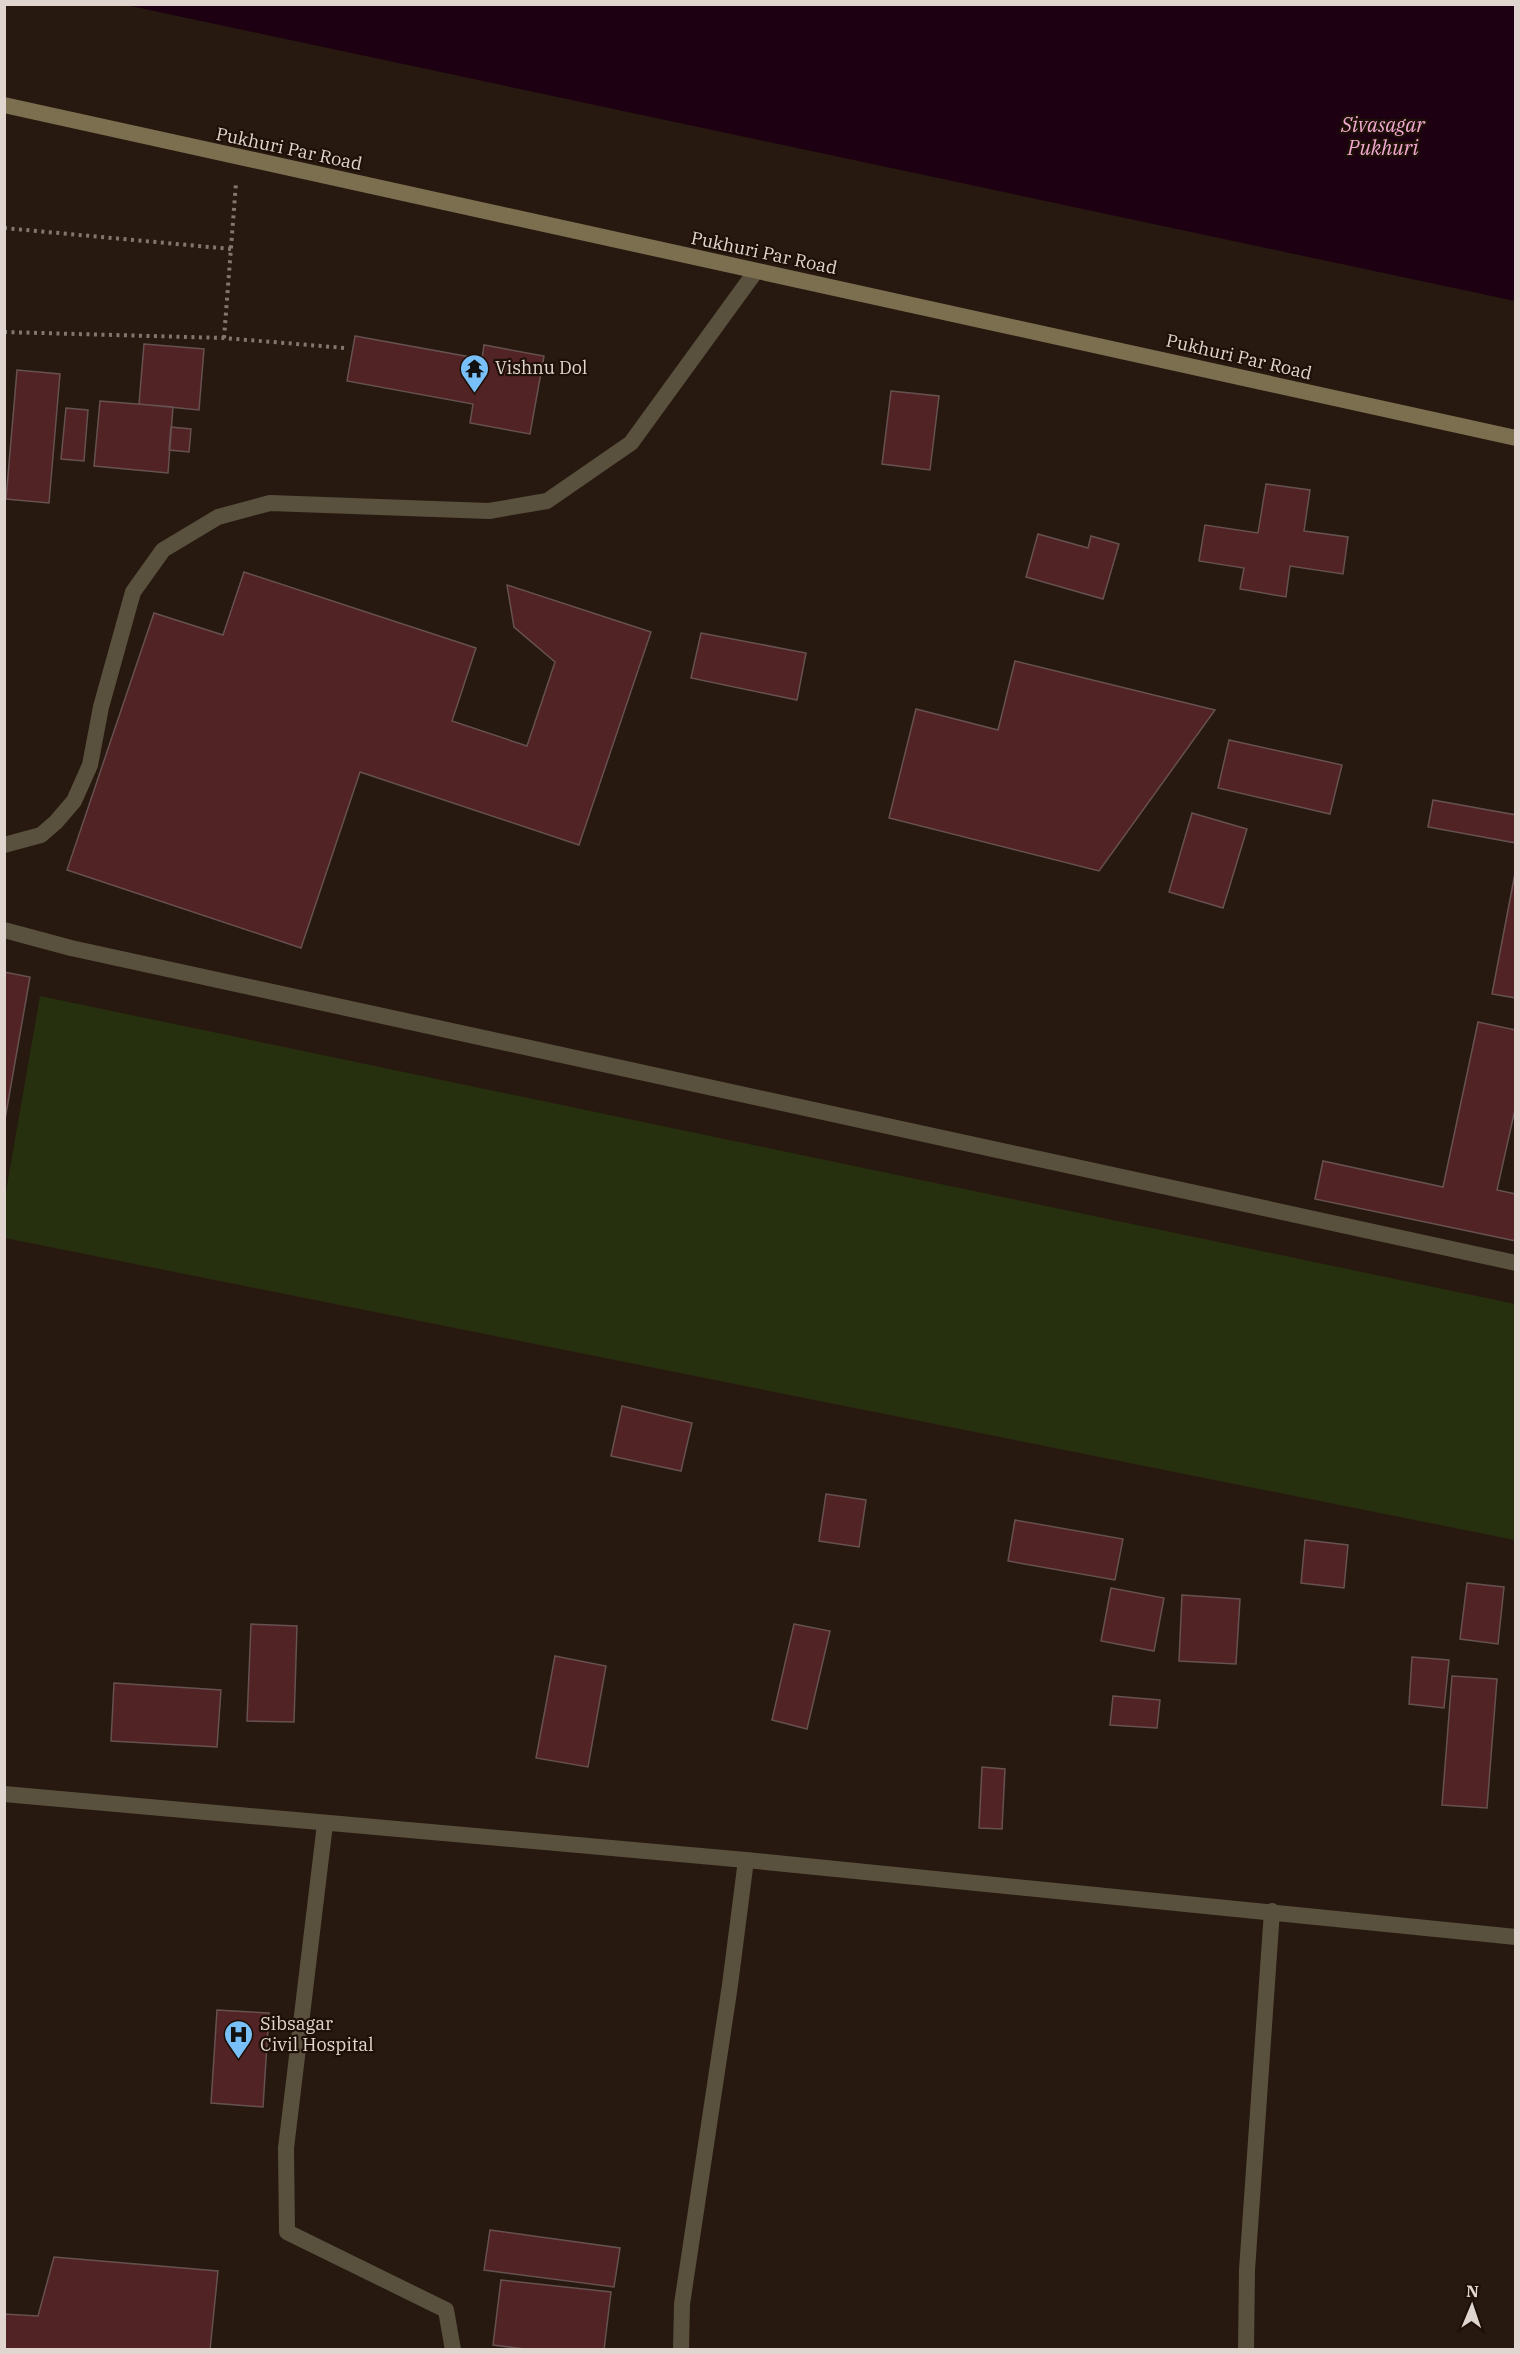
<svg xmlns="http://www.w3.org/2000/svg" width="1520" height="2354" viewBox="0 0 1520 2354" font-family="'IBM Plex Serif',serif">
<rect width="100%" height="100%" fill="#27190f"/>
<!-- green -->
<path fill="#27300e" d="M40,996L1515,1304V1540L5,1238V1197Z"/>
<!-- water -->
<path fill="#1d0011" d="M126,5H1515V301Z"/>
<!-- building -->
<path fill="#522324" stroke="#665150" stroke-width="1.5" d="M355,336L482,359L484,345L544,356L530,434L470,423L473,404L347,381Z
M144,344L204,349L199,410L139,404Z
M17,370L60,374L49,503L6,499Z
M891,391L939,396L930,470L882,464Z
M100,401L173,407L168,473L94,466Z
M66,408L88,410L84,461L61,459Z
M171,427L191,429L189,452L169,450Z
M1266,484L1310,490L1304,531L1348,537L1343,574L1290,566L1286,597L1240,589L1244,568L1199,561L1205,525L1258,533Z
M1038,534L1088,548L1091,536L1119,544L1103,599L1026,577Z
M244,572L476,648L452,721L527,746L555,662L514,627L507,585L651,632L579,845L360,772L301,948L67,870L154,613L223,635Z
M701,633L806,653L797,700L691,678Z
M1015,661L1215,710L1099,871L889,818L916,709L998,730Z
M1229,740L1342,765L1330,814L1218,788Z
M1433,800L1516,815V843L1428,827Z
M1192,813L1247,829L1223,908L1169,892Z
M1516,868V998L1492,994Z
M4,972L30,977L4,1125Z
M1478,1022L1516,1030V1105L1497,1190L1516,1194V1241L1315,1199L1323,1161L1443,1187Z
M622,1406L692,1423L681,1471L611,1456Z
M826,1494L866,1500L859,1547L819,1541Z
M1015,1520L1123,1539L1115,1580L1008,1561Z
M1305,1540L1348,1545L1344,1588L1301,1583Z
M1467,1583L1504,1587L1498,1644L1460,1639Z
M1111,1588L1164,1598L1154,1651L1101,1641Z
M1182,1595L1240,1599L1236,1664L1179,1661Z
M251,1624L297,1626L294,1722L247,1721Z
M794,1624L830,1631L807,1729L772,1720Z
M555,1656L606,1666L588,1767L536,1758Z
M1412,1657L1449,1660L1444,1708L1409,1704Z
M1452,1676L1497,1679L1487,1808L1442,1805Z
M114,1683L221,1690L217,1747L111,1741Z
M1113,1696L1160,1700L1157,1728L1110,1725Z
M982,1767L1005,1769L1002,1829L979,1828Z
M217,2010L269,2013L263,2107L211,2103Z
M490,2230L620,2248L614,2287L484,2270Z
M54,2257L218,2271L210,2350H4V2314L38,2316Z
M501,2280L611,2292L604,2350H533L493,2345Z"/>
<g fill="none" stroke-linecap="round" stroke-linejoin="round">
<!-- path -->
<path stroke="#82766e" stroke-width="4" stroke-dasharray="3 4.5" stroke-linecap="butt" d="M4,228L231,249
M4,332L224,338L345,348
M224,338L236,183"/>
<!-- minor -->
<path stroke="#59513e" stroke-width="16" d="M4,930L71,948L1516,1263
M325,1824L286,2148L287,2232L446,2310L453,2350
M681,2350L682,2304L730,1985L746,1860
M1246,2350L1247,2270L1272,1911"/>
<!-- tertiary -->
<path stroke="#59513e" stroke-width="16" d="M4,845L41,835L56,822L74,801L90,765L101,707L133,592L163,550L218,517L270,503L489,511L547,501L631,443L756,271
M4,1794L746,1860L1516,1937"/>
<!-- secondary -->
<path stroke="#7b6f50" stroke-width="16" d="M4,105L1516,438"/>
</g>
<!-- icons -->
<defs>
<symbol id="temple-pin" viewBox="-11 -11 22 30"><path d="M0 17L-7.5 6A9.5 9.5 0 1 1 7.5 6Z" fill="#79bff8" stroke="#1e1007"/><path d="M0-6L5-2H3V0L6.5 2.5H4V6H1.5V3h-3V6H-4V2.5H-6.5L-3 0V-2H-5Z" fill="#111"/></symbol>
<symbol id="hospital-pin" viewBox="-11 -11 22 30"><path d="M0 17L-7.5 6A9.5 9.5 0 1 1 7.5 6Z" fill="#79bff8" stroke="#1e1007"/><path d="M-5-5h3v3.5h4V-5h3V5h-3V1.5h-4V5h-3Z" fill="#111"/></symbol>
</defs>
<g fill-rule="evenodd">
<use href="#temple-pin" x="458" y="352" width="33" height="45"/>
<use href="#hospital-pin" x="222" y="2018" width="33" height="45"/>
</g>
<g text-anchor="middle" stroke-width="4.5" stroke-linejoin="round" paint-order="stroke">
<!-- street labels -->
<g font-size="18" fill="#e0d6cf" stroke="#1e1007">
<text transform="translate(289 149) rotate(12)" y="6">Pukhuri Par Road</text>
<text transform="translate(764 253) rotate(12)" y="6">Pukhuri Par Road</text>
<text transform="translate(1239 357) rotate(13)" y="6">Pukhuri Par Road</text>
</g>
<!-- poi labels -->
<g font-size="18" fill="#e0d6cf" stroke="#1e1007" text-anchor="start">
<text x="495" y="374">Vishnu Dol</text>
<text x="260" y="2030">Sibsagar<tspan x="260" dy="21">Civil Hospital</tspan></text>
</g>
<!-- water labels -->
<g font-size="20" font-style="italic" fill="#f3a9d1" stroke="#1e1007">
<text x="1383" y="132">Sivasagar<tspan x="1383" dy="23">Pukhuri</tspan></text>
</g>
</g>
<!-- border -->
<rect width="1520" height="2354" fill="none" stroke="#e0d6cf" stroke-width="12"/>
<!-- north arrow -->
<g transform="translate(1472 2306) rotate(2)" stroke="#1e1007" stroke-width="4.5" paint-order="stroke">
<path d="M0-4.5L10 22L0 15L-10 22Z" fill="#e0d6cf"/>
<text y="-9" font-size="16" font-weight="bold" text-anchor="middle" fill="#e0d6cf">N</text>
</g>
</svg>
